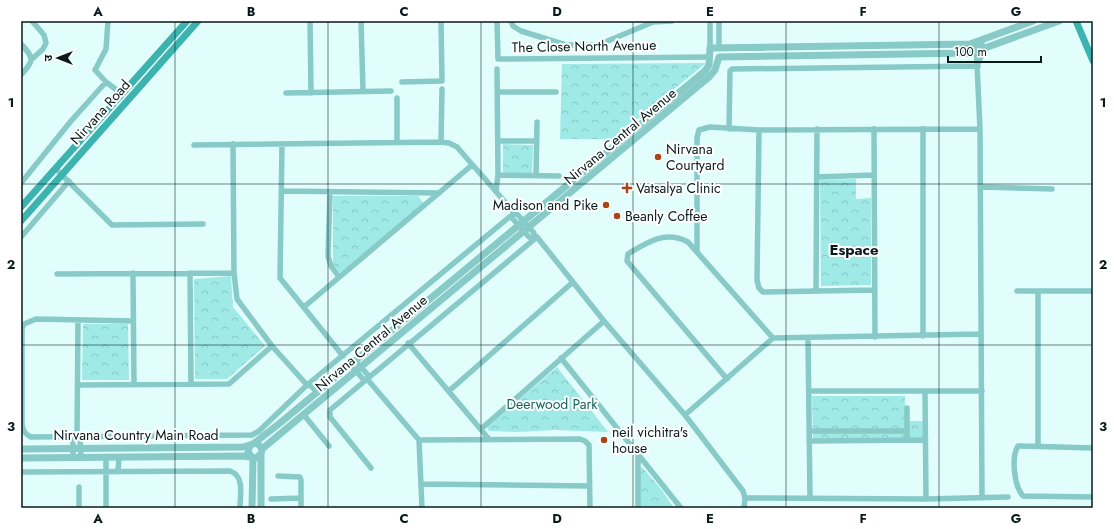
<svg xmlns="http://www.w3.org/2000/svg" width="1114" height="529" viewBox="0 0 1114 529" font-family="Jost,'Noto Sans Devanagari',sans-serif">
<defs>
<pattern id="park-crowns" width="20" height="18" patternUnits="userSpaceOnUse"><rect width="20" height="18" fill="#9feae6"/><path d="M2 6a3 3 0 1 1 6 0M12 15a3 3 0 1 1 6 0" fill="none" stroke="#87c8c5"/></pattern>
</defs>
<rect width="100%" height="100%" fill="#e2fefc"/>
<!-- park -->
<path fill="url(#park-crowns)" d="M706,63L613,139H560L562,64Z
M503,144L533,145L532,173H503Z
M856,179V199L871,198V285L821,286L820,180Z
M333,196H418L424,204L340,273L333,265Z
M231,276L233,307L265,346L227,379H195L194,279Z
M83,324H128L129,380H82Z
M557,367L608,432L555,430L517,432L489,431L487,427Z
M812,396H905V421H923V438H813Z
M642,467L661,489L674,508H640L639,470Z"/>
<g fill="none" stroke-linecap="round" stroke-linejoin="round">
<!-- minor -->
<path stroke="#87cac7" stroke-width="5.5" d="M32,21L44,35L46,43L43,49L32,59
M108,21L106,49L95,70L106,82L122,94
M310,21L311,93
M361,21L363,91
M497,21L498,59L710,57
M511,21L513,26L521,31L566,45H598L653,22L672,21
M719,21V47
M976,43L980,129L982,498
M21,44C35,59 34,60 21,75
M710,48V21
M978,63L981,57L982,41
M402,82L442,81L441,21
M498,92H556
M286,93L391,91
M729,129L730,71L732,69L978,66
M874,129L875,337
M759,130L757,280L759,288L763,292L875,290
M498,141H537
M397,142V98
M441,142L442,89
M233,144L234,273L237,299L272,346L307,385L311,386L317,392
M282,144L280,278L343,356
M56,169L112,225L203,224
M498,175L559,176
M536,175L537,122
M817,177L874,175
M21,183L71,121L106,82
M980,187L1052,189
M282,191L439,193
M496,191L498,175L497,69
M330,192L328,256L331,266L339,277
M21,237L69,181
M697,252V138L699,130L710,127L759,130L980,129
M133,273L134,384
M190,273L191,384
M57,274L234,273
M816,290L817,129
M1017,291H1093
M304,307L472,165
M78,320L77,437L80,440L81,457
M133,321L36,319L24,324L22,329V425C23,431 25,434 31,437L252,435L259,431L307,385L513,214H517L534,233V239L529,237L512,218L513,211L457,147L449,143L441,142L194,145
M923,336V129
M808,338L810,499
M408,343L488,438
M561,358L681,508
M350,364L363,379L368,380
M359,365L368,375V380L419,440L422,508
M727,379L627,261L628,254C647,242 665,230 688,242L773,338
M78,385L229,384L272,346
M449,391L573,282
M809,391H982
M925,392L926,499
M304,415L329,446
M685,415L773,338L981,334
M481,429L604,321
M809,431H907
M419,440L580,439L585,441L589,445L590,508
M907,440V408
M809,441L925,440
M1038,446V291
M1093,448L1021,446H1018C1011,457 1014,486 1023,496L1093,497
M638,455V508
M73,457V440L77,437
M371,468L330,417V410L537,237L604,321L685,415L743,491L745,498L744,508
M21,472L230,471C245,476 240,495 240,508
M118,472L119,457
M278,476L300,477L301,480V508
M421,484L589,486
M79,487V508
M745,498L926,499L1008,497
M271,499L301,498
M106,508V457"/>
<!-- tertiary -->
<path stroke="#87cac7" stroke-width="7" d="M253,444L280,423L705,71L709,65L710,48L970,44L1033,21
M21,449L243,447L250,445
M262,449L709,77L715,70L719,57L971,53L1059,21
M261,455V508
M21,458L243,456L256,458L261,454C263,449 261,445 255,443L250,445L248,452L251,456
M252,508L253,458"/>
<!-- secondary -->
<path stroke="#3db3af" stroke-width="7" d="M1076,21L1093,61
M21,207L187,21
M21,221L198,21"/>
</g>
<!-- grid -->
<path fill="none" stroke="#081a1a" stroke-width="1" stroke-opacity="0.55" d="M175,21V508M328,21V508M481,21V508M633,21V508M786,21V508M939,21V508M21,184H1093M21,345H1093"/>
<!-- markers -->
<g fill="#aa4516" stroke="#fff" stroke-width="1.5">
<circle cx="658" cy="157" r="4"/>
<path d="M625 182h4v4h4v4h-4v4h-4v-4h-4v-4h4z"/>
<circle cx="606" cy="205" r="4"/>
<circle cx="617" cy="216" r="4"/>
<circle cx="604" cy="440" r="4"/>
</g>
<g text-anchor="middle" stroke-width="4" stroke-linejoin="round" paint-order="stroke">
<!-- street labels -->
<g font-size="14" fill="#081a1a" stroke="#fff">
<text transform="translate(584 46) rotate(-1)" y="5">The Close North Avenue</text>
<text transform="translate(100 112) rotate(-48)" y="5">Nirvana Road</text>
<text transform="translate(620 136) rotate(-40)" y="5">Nirvana Central Avenue</text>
<text transform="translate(371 343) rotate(-40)" y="5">Nirvana Central Avenue</text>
<text x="136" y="440">Nirvana Country Main Road</text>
</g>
<!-- poi labels -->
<g font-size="14" fill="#081a1a" stroke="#fff" text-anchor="start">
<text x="666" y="154">Nirvana<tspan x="666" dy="16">Courtyard</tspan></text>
<text x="636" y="193">Vatsalya Clinic</text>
<text x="598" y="210" text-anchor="end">Madison and Pike</text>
<text x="625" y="221">Beanly Coffee</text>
<text x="612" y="437">neil vichitra's<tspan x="612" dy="16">house</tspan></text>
</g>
<!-- park labels -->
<g font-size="14" fill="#126361" stroke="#fff">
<text x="552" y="409">Deerwood Park</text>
</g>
<!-- neighbourhood labels -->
<g font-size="15" font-weight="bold" fill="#081a1a" stroke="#fff">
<text x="854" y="255">Espace</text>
</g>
</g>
<!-- border -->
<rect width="1114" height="529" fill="none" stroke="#ffffff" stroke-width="44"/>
<!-- north arrow -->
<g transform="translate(58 58) rotate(270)" stroke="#ffffff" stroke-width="3" paint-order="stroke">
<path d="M0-3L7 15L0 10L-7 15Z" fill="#081a1a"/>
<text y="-6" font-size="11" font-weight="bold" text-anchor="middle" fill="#081a1a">उ</text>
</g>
<!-- scale -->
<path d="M948 56v6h93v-6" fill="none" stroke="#081a1a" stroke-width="2"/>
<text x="954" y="56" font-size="12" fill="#081a1a" stroke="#ffffff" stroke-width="3" paint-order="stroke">100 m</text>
<rect x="22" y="22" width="1070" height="485" fill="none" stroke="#081a1a" stroke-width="1.5"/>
<g font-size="13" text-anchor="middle" font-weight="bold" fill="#081a1a">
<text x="98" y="16">A</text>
<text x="251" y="16">B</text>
<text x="404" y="16">C</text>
<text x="557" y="16">D</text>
<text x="710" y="16">E</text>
<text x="863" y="16">F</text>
<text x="1016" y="16">G</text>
<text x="11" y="107">1</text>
<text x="1103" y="107">1</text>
<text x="11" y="269">2</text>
<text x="1103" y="269">2</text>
<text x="11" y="431">3</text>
<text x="1103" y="431">3</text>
<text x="98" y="523">A</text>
<text x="251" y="523">B</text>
<text x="404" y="523">C</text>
<text x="557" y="523">D</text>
<text x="710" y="523">E</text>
<text x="863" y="523">F</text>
<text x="1016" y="523">G</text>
</g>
</svg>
